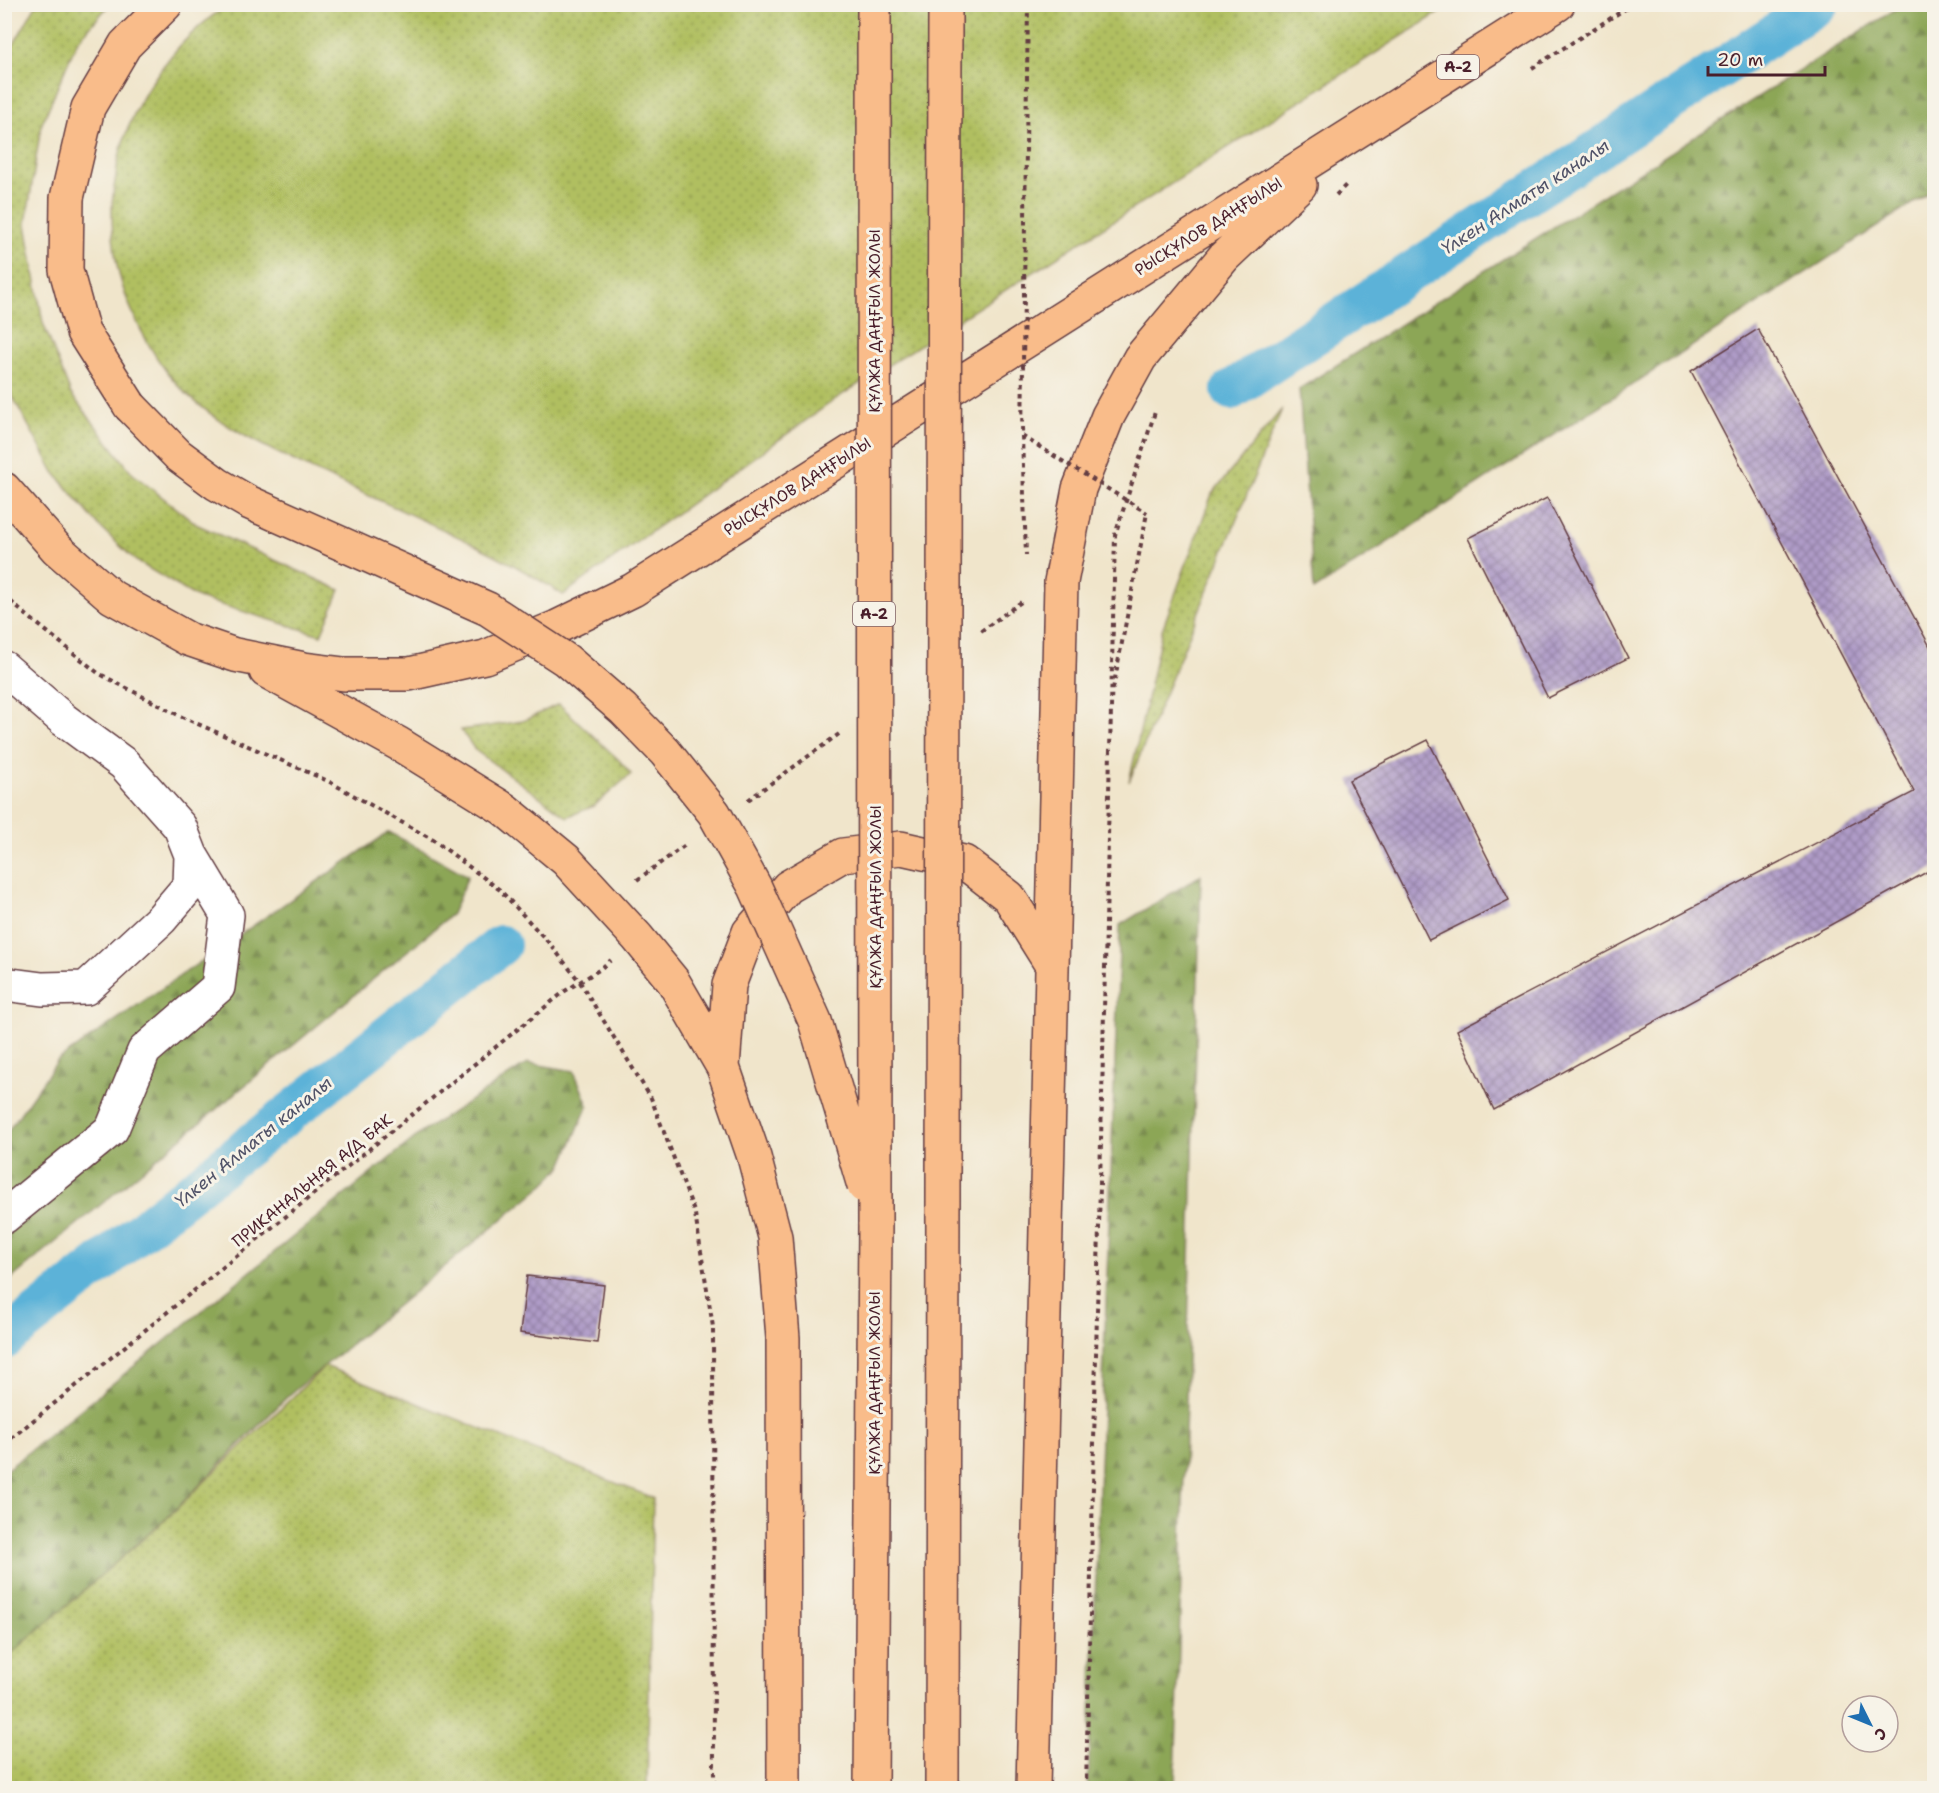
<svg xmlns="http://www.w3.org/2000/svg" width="1939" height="1793" viewBox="0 0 1939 1793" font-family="'Shantell Sans',sans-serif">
<defs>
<pattern id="grass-dots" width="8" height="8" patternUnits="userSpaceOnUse" patternTransform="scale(1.5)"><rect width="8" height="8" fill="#b0bf61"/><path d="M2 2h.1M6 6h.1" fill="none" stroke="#919b50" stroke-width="1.8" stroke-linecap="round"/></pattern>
<pattern id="forest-firs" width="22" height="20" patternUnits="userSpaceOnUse" patternTransform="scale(1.5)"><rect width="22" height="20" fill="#8ca657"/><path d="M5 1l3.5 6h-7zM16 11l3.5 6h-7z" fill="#748748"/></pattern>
<pattern id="building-cross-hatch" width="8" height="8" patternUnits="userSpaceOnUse" patternTransform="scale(1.5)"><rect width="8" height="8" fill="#af9bc7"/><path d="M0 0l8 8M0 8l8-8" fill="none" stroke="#907ea2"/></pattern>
</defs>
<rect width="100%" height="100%" fill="#f7f3e8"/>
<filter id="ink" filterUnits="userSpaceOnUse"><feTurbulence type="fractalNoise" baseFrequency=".0167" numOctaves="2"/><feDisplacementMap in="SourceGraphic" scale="12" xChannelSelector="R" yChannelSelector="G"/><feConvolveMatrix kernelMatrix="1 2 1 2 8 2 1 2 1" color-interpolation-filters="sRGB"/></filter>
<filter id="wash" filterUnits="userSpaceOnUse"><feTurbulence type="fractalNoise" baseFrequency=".008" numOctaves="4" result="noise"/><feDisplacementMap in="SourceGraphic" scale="24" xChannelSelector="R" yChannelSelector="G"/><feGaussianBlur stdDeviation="1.35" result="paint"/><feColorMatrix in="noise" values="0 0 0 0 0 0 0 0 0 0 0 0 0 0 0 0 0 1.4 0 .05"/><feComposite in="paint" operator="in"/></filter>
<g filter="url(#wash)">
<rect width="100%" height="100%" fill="#f0e5cb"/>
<!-- grass -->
<path fill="url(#grass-dots)" stroke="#7d6f46" stroke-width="1.5" d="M231,4L1451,5L840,396L563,595C491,547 402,512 324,475C273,451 213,425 175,382C151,355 128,309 119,274C115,259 112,231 112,216C111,203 114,188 116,175C122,113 176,34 231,4Z
M36,5H109L77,42L41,126L26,224L43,323L71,394L133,474L198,525L340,590L321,635L198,598L136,561L99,526L54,472L11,394L4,375L5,66L8,54Z
M1282,409L1129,782L1162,630L1212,494Z
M559,704L619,760L631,774L594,806L567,817L475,750L461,730L523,721Z
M325,1366L653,1498L647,1788H5L4,1659L167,1518Z"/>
<!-- forest -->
<path fill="url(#forest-firs)" stroke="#6b6241" stroke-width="1.5" d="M1902,5H1934V190L1314,590L1299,389Z
M389,832L468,876L452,914L5,1284V1135L58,1060Z
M1201,875L1175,1788H1088L1120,925Z
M528,1063L574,1071L588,1105L562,1166L540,1188L288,1396L167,1518L5,1659V1471L422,1132Z"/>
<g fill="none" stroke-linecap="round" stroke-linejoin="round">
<!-- canal -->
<path stroke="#5bb2d8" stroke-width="40" d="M1231,390L1819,4
M4,1340L501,945"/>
</g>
<g id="blocks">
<!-- building -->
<path fill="url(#building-cross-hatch)" d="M1758,329L1934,654V868L1494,1110L1457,1030L1914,792L1691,371Z
M1547,498L1628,658L1548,698L1468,538Z
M1428,740L1509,900L1429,940L1349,780Z
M527,1276L604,1285L597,1343L520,1333Z"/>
</g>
</g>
<g filter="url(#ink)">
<use href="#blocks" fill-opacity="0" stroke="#633d43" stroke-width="1.5"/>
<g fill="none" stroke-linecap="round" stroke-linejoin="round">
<defs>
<path id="minor" d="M4,668L64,720L124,764L180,827L191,855L190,885L161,919L86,988L42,989L4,984
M4,1217L112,1129L144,1051L218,987L227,915L191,855"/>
<path id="major" d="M130,406L83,332L66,270L67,198L88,108L125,45L166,4
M4,489L57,549L112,597L188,639L235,655L304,669L344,674H409L485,657L557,627L633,590L1558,4
M266,671L399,744L504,809L566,860L637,937L673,981L723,1067L754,1157L775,1237L783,1338L784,1788
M723,1067L729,985L749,932L788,887L843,855L901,848L964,862L1009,897L1051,964
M871,1788L875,1223
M1033,1788L1061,582L1079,489L1108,416L1140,358L1224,257L1300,185"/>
</defs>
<!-- minor casing -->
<use href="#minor" stroke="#633d43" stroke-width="36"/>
<!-- major casing -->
<use href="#major" stroke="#633d43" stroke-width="36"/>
<!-- path -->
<path stroke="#633d43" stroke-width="4" stroke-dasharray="4.5 4.5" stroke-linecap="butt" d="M1532,68L1633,4
M1336,195L1348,183
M1022,436L1026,555
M4,595L19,609L98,673L182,717L328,781L435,841L500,890L550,944L580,982L651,1098L695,1214L713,1327L714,1788
M981,631L1024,600
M1113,689L1147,513
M748,800L839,734
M637,880L688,843
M4,1444L565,991L599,970L611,960
M1086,1788L1115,535L1156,409"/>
<!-- minor -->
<use href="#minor" stroke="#fff" stroke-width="33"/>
<!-- major -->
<use href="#major" stroke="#f9bc8a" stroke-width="33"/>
<defs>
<path id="major-bridge" d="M874,4L875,1223
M130,406L178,455L217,484L248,502L488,609L566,660L623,709L665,752L714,813L755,887L815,1021L864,1186
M942,1788L945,4"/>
</defs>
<!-- major-bridge casing -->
<use href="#major-bridge" stroke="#633d43" stroke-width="36" stroke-linecap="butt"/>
<!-- path-bridge -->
<path stroke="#633d43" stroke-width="4" stroke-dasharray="4.5 4.5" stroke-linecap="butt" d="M1028,4L1022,436L1147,513"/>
<!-- major-bridge -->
<use href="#major-bridge" stroke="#f9bc8a" stroke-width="33"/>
</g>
</g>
<g text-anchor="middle" stroke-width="6" stroke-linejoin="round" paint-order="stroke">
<!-- shield labels -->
<g fill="#f7f3e8" stroke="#7e5f64" stroke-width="1.5">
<rect x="1437" y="55" width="42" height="24" rx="4.5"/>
<rect x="853" y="602" width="42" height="24" rx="4.5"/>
</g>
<g font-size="15" font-weight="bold" fill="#4a1f2b">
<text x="1458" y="72">A-2</text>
<text x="874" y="619">A-2</text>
</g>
<!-- street labels -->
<g font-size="16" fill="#4a1f2b" stroke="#f7f3e8">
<text transform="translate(1208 226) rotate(-32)" y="6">РЫСҚҰЛОВ ДАҢҒЫЛЫ</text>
<text transform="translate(874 321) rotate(-90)" y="6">ҚҰЛЖА ДАҢҒЫЛ ЖОЛЫ</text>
<text transform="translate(797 486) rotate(-32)" y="6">РЫСҚҰЛОВ ДАҢҒЫЛЫ</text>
<text transform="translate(875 897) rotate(-90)" y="6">ҚҰЛЖА ДАҢҒЫЛ ЖОЛЫ</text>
<text transform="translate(312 1180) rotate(-39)" y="6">ПРИКАНАЛЬНАЯ А/Д БАК</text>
<text transform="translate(874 1383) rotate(-90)" y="6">ҚҰЛЖА ДАҢҒЫЛ ЖОЛЫ</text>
</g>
<!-- water labels -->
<g font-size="18" font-style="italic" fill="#505268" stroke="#f7f3e8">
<text transform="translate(1525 197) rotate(-33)" y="6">Үлкен Алматы каналы</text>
<text transform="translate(253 1142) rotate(-39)" y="6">Үлкен Алматы каналы</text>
</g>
</g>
<!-- margin -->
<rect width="1939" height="1793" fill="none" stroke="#f7f3e8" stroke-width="24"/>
<!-- north arrow -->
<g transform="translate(1870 1724) rotate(133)"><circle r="28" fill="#f7f3e8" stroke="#b29e9c" stroke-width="1.5"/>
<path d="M0-4.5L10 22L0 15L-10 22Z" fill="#1f6fb2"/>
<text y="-9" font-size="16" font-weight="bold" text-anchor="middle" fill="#4a1f2b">С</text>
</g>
<!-- scale -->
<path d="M1708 66v9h117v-9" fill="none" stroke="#4a1f2b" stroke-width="3"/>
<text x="1717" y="66" font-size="18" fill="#4a1f2b" stroke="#f7f3e8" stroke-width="4.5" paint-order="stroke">20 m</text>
</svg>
